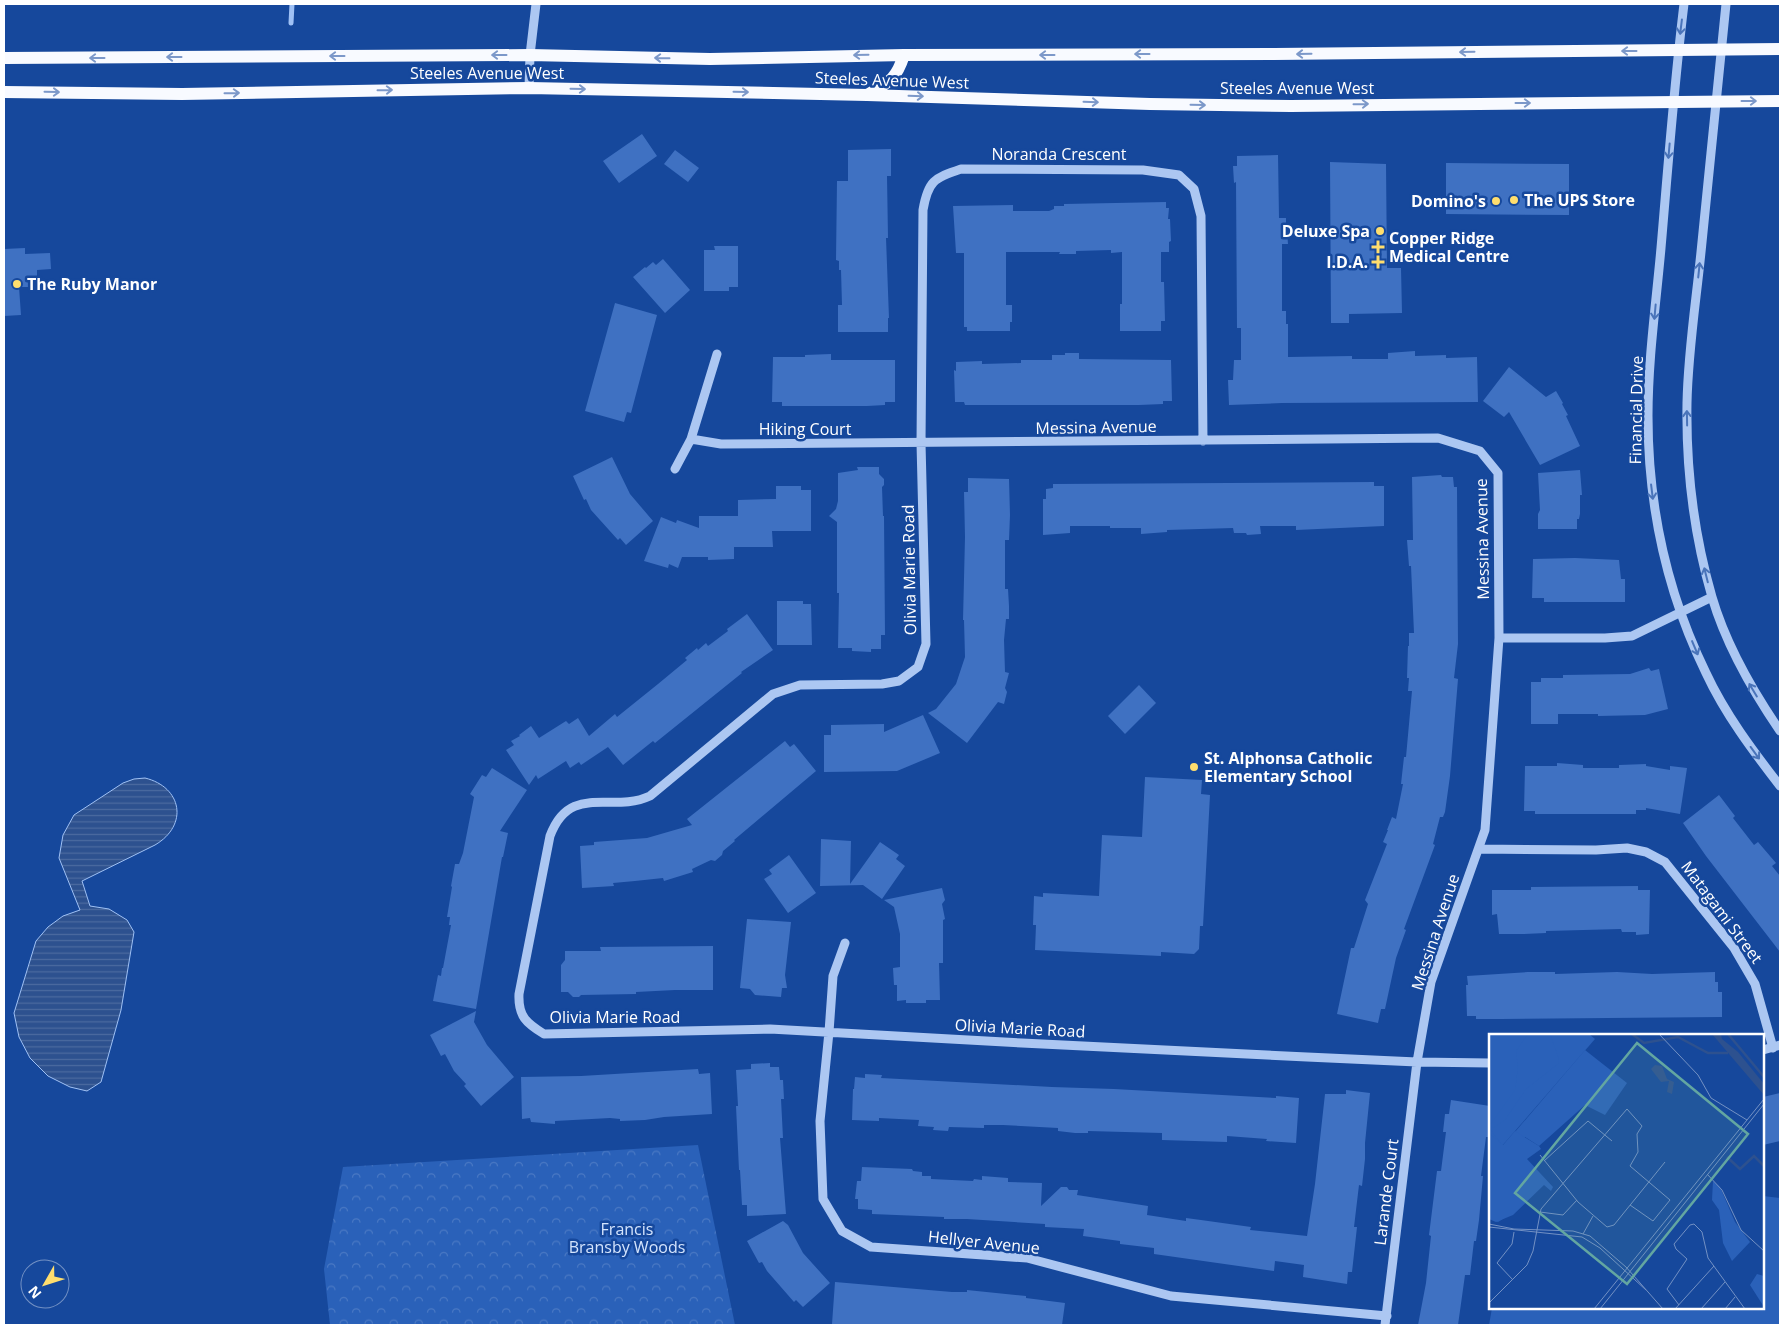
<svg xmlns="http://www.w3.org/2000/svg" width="1784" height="1329" viewBox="0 0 1784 1329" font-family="'Open Sans',sans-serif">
<defs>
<pattern id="forest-crowns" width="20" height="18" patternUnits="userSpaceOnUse" patternTransform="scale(1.25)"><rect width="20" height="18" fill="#2a61b9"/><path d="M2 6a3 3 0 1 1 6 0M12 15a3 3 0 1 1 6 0" fill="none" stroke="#4a79c4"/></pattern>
<pattern id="water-rules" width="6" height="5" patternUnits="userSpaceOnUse" patternTransform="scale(1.25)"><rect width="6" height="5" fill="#2d518f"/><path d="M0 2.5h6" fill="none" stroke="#4c6ba0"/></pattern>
</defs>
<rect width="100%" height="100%" fill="#16489c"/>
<!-- forest -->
<path fill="url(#forest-crowns)" d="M698,1145L735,1325H330L324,1269L343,1167Z"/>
<!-- park -->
<path fill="#2a61b9" d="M1763,1196L1780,1198V1325H1489L1492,1308H1763Z"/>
<!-- water -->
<path fill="url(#water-rules)" stroke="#9fc1f5" d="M145,778C182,787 189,825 155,845L82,881L90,906L109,909L127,920L134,932L121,1010L101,1082L87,1091L70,1087L48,1076L30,1058L19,1037L14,1013L36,941L48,927L63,916L80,910L59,858L63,835L74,815L123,783L134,779Z"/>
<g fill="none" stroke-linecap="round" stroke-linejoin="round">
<!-- stream -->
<path stroke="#9fc1f5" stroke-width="5" d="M291,23L292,4"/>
</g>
<!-- building -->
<path fill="#3f71c2" d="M642,134L657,156L619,183L603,161Z
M891,149V176H887L888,238H886L889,318H888V332H838V305H842L841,270H839V261L836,260L837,181H848V150Z
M675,150L699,168L688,182L664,164Z
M1278,155L1279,218H1286V231H1287L1288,244H1282V311H1286V324H1288V357L1352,356V359H1388V353L1415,351V356L1446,355V358L1477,357L1478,402L1282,403L1229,405L1228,380H1233L1234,360H1241V328H1237L1236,182L1234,183L1233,166H1237V156Z
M1330,162L1386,164L1387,268H1401L1402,313L1349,314V323H1331Z
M1446,163L1569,164V215L1446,214Z
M1166,202V208H1169L1168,219H1170L1171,241L1169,242V252H1161V282H1164L1165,321H1161V331H1120V304H1122V252L1111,253V250L1076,251V254H1059L1060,252H1006V305H1012V322H1010V331H967V327H964V253H956L953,206L1013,205V211H1049L1054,209V206H1064V204Z
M714,246H738V287H729V291H704V250H715Z
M25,248V254L50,253L51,269L37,270V281H30V287H19L21,315L4,316V249Z
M663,259L690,290L665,313L633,277L645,267L646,268L653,262L656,265Z
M615,303L657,315L631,413L627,412L624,422L585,411Z
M1065,353H1079V359L1171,360L1172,401H1163V404L1139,405H965L964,402H955L954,370L956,371V362L982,361V364L1021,363V360H1052V355H1065Z
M831,354V360H895V402H885V405L867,406H782V402H772L773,357H805V355Z
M1509,367L1546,397L1556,391L1563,403L1562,404L1568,415L1566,416L1580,446L1540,465L1509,412L1504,417L1483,401Z
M612,457L630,494L653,521L626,545L620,538L618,540L591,510L586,499L584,500L573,476Z
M857,467H879V474L884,479V485L882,487L883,516H884L885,635H881V649H871V652L852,651V648H838L839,593H837V522L829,516L836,509L838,501V473L858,470Z
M1580,470L1582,495H1580V514L1579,519H1577V529H1538V514L1540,510L1538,473Z
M1441,475L1442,477H1453L1454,487H1457L1458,644L1454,678L1458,679L1450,776L1445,812L1443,817H1440L1433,844L1435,845L1404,929L1406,930L1396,958L1385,1009H1381L1378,1023L1337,1014L1351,948H1354L1368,904L1365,900L1387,844L1383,842L1388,830H1387L1392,817L1396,819L1403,784H1401L1404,757H1406L1412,691H1408L1409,678H1407L1408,646H1409V633H1414L1411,566H1409L1407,540H1413L1412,477Z
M968,478L1009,479L1010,515L1009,540H1005V589H1008L1009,606V619H1006L1004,640L1005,672L1009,673L1005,688L1007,692L1004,704L998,702L967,743L928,713L936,709L956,684L965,657L964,620H963L965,537L964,492H968Z
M1374,482V486H1384V526L1296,530V526H1260L1261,534L1247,535L1246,533H1234L1233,528L1167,530V532L1141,534V528H1110V526H1070V533L1043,535V499H1046V489L1053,488V484Z
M776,486H801V490H811V531H772L773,547H734V559L708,560V557H682L678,568L669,564L668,568L644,561L661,517L676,523L677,520L699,528V516H738V500L776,499Z
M1575,558L1619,560L1621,579H1625V602H1544V598H1532L1533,559Z
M777,601H803V604H811L812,645H777Z
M747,614L773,650L741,672L742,673L655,743L653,741L623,765L608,747L581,765L579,762L570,768L566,761L538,779L536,775L529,785L506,750L514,745L511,741L520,736L519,735L531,726L539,738L566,721L569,724L578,718L589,736L615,714L617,717L658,684L687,660L685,658L697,648L698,650L706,643L708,646L728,631L727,629Z
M1649,668L1651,671L1659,669L1668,709L1645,715L1598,716V714H1558V724H1531V682H1541V678H1563V675L1630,674Z
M1139,685L1156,703L1125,734L1108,716Z
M923,715L940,753L897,771L824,772V735H831V725L884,724V732Z
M785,741L790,747L794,744L816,771L734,840L735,841L723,851L722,855L715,861L711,860L692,869L693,872L664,881L663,878L635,881L613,883L614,886L582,888L580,846L594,845V842L647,838L692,825L687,819Z
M1557,763L1583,765V768H1619V765L1646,764V766L1670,770V766L1687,768L1680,814L1646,808V810H1636V814H1535V811H1524L1525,766H1557Z
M492,768L527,790L500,831L508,833L503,857H502L476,1009L433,1001L438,975L441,976L442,968H443L451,925H449L450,917H447L452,887L451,886L455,864H459L463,853L474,797L470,794L482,775L486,777Z
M1145,777L1202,780L1201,794L1210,795L1203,926H1200L1199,949L1194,954L1161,952V956L1035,950L1036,925H1033L1034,896L1043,897V893L1099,896L1102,835L1142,837Z
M1719,795L1735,816L1733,818L1754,845L1758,842L1776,863L1772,866L1780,876V952L1706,856L1683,823Z
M821,839L851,841L850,884L880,842L899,855L896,859L905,866L882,899L863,885L820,886Z
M789,855L816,893L788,913L764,879L772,874L769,870Z
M1638,886V890H1650L1649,934L1636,935V932H1622L1621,929L1546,931V933L1524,934H1499L1497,914L1492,915V890H1531V887Z
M942,888L945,900L942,904L945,919L943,920V963H939L940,1000H926V1003H906V1000L897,1001V985H894L893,968L900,967V934L894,907L884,900Z
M747,919L791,922L785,975L787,988H782L781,997L755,995L750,989L740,988Z
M713,946V990H675L636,992V994L581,995L579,997H573L568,992H561V965L565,960V951H601L600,947Z
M1528,972H1555V974L1617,972L1652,974L1715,972V982H1718V992H1722V1017L1500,1019H1476V1016H1467L1466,985H1468L1467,976Z
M476,1011L474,1022L487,1045L514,1077L481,1106L464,1086L466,1084L454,1071L445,1054L441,1056L430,1035Z
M770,1063V1067H779L780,1080H783L784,1099H781L783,1138H780L786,1214L747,1216V1205H742L740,1170H739L736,1106H738L736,1070L751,1069V1064Z
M698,1069L699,1074L710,1073L712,1114L664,1117L645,1120L620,1121V1119L610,1118L555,1121V1124L531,1122L530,1118L522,1119L521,1077L581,1076Z
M865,1074L882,1075L881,1078L1052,1087L1114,1089L1276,1098V1096L1299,1098L1296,1143L1266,1141L1267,1139L1227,1136V1142L1162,1140V1133L1088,1131V1133H1075L1058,1131V1128L1003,1125H984V1128L949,1127L948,1131L933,1130L934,1127L918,1126L919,1120L879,1118V1121L852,1120L853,1089H854L855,1077L865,1078Z
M1346,1090L1370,1093L1365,1143V1159L1362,1186L1359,1185L1354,1227H1357L1352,1272H1348L1347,1284L1303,1277L1304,1265L1275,1261L1274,1271L1154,1254V1248L1120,1244V1241L1083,1236L1084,1229L1045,1227V1224L967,1219H944V1217L872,1214V1210L858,1209V1199H855L857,1181H861L862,1167L912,1169L913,1171L922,1172V1176H931V1179L973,1181L974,1179L982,1180V1176L1008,1178V1182L1042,1183L1041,1206L1061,1187H1067L1069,1190H1078L1077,1195L1148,1206L1147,1215L1186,1221V1218L1201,1220L1251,1227L1250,1230L1307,1236L1315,1184L1325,1094H1346Z
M1780,1093V1141L1763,1145V1097Z
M1451,1100L1490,1106L1488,1137H1486L1481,1176H1483L1479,1220L1476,1241H1474L1470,1275H1465L1458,1325H1418L1426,1283L1431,1236L1429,1235L1437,1171H1441L1446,1132H1443L1445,1114H1449Z
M783,1221L788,1225L803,1253L830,1283L803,1307L796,1300L794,1302L767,1271L762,1262L759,1263L747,1241Z
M835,1282L952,1292H967V1290L1026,1296V1298L1065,1303L1062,1325H841L832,1324Z"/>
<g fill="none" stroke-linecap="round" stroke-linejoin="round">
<!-- minor -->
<path stroke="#acc7f2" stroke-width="9" d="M1684,4C1674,85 1668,167 1661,248C1656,304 1648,360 1648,416C1648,505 1667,593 1706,673C1725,714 1753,751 1780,786
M1726,4C1718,87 1709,169 1701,252C1696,302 1688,352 1687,403C1686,467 1694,535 1712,597C1726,645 1752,690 1780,731
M529,88L530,55L536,4
M691,439L721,444L1438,438L1480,451L1498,473L1499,638L1485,830L1431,982L1417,1062L1385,1325
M1203,441L1201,216L1194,189L1179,175L1143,170L961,169C934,178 928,181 923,210L921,443L926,644L918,667L899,681L882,684L800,685L773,694L650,796C611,814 570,782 550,836L519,994C518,1016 526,1023 544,1034L770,1029L1022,1043L1307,1057L1417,1062L1490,1063
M675,469L691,439L717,354
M1499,638H1605L1632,636L1712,597
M1479,849L1596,850L1627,848L1646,852L1665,862L1734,948L1755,984L1773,1048
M845,943L833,976L829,1032L820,1121L823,1199L842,1231L871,1247L1027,1258L1171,1296L1387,1316
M1763,1050L1780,1045"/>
<!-- major -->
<path stroke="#f8faff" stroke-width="12" d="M4,58L530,55L710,59L904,55L1274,54L1780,49
M4,92L182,94L529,88L867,95L1150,104L1291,106L1780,101
M867,95C889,82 896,80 904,55"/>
</g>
<!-- one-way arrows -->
<defs><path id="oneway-shaft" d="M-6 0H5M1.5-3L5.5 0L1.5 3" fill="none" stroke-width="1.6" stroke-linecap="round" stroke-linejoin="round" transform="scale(1.25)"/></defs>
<g stroke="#4a74ba">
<use href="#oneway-shaft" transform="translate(1681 27) rotate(97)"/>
<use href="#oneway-shaft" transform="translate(1669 151) rotate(95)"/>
<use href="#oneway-shaft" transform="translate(1699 270) rotate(-84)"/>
<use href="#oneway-shaft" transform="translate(1655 312) rotate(95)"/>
<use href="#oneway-shaft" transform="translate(1687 418) rotate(-91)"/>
<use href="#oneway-shaft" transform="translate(1652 492) rotate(83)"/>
<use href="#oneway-shaft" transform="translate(1706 575) rotate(-104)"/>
<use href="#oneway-shaft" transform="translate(1695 648) rotate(67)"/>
<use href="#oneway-shaft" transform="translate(1753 690) rotate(-121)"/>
<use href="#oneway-shaft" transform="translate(1755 753) rotate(54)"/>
</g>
<g stroke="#7c98c9">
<use href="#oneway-shaft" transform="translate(1629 51) rotate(180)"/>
<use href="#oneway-shaft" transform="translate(1467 52) rotate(179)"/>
<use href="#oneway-shaft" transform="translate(1142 54) rotate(180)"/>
<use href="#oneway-shaft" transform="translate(1304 54) rotate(179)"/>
<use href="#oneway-shaft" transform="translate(499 55) rotate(180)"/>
<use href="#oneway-shaft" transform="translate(861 55) rotate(179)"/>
<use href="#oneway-shaft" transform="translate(1047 55) rotate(180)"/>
<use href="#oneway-shaft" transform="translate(337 56) rotate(180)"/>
<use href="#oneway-shaft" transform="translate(174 57) rotate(180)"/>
<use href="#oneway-shaft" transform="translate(97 58) rotate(180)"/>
<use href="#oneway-shaft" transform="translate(662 58) rotate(-179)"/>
<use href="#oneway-shaft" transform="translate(578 89) rotate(1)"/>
<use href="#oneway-shaft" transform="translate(385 90) rotate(-1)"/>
<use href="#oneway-shaft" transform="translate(52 92) rotate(1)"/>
<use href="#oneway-shaft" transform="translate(741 92) rotate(1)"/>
<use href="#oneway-shaft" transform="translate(232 93) rotate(-1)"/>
<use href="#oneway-shaft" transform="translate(916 96) rotate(2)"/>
<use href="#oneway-shaft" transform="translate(1749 101)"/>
<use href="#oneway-shaft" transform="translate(1091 102) rotate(2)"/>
<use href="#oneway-shaft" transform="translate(1523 103)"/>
<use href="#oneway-shaft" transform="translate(1361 104) rotate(-1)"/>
<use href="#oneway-shaft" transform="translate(1198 105) rotate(1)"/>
</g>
<!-- markers -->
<g fill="#ffde6e" stroke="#16489c" stroke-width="2">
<circle cx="1514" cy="200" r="5"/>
<circle cx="1496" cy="201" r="5"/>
<circle cx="1380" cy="231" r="5"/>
<path d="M1375.5 239.5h5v5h5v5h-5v5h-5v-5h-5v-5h5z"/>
<path d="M1375.5 254.5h5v5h5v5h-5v5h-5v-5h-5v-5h5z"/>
<circle cx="17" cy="284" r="5"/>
<circle cx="1194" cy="767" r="5"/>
</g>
<g text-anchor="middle" stroke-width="5" stroke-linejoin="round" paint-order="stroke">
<!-- street labels -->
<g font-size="16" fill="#fff" stroke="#16489c">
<text x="487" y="79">Steeles Avenue West</text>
<text transform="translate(892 80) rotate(2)" y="6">Steeles Avenue West</text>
<text x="1297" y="94">Steeles Avenue West</text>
<text x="1059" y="160">Noranda Crescent</text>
<text transform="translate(1636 410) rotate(-89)" y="6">Financial Drive</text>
<text transform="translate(1096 427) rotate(-1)" y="6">Messina Avenue</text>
<text x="805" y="435">Hiking Court</text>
<text transform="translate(1482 539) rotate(-91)" y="6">Messina Avenue</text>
<text transform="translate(909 570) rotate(-91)" y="6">Olivia Marie Road</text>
<text transform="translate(1722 912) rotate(53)" y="6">Matagami Street</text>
<text transform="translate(1435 932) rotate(-72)" y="6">Messina Avenue</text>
<text x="615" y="1023">Olivia Marie Road</text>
<text transform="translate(1020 1028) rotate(3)" y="6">Olivia Marie Road</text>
<text transform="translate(1386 1192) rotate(-83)" y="6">Larande Court</text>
<text transform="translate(984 1242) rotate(6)" y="6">Hellyer Avenue</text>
</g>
<!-- poi labels -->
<g font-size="16" font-weight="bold" fill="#fff" stroke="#16489c" text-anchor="start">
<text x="1524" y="206">The UPS Store</text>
<text x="1486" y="207" text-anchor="end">Domino's</text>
<text x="1370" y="237" text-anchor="end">Deluxe Spa</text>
<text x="1389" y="244">Copper Ridge<tspan x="1389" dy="18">Medical Centre</tspan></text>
<text x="1368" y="268" text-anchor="end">I.D.A.</text>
<text x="27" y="290">The Ruby Manor</text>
<text x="1204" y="764">St. Alphonsa Catholic<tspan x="1204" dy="18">Elementary School</tspan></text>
</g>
<!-- park labels -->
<g font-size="16" fill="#d4e4fd" stroke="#16489c">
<text x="627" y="1235">Francis<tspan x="627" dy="18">Bransby Woods</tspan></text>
</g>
</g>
<!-- overview -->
<g transform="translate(1489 1034)">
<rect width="275" height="275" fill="#16489c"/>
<path d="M0,0H100L106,5L13,112L0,97Z" fill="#2a61b9"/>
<path d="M39,0H61L70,25L69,30L37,55L16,86L4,94L1,91L26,56L29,34L27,17ZM96,16L138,49L116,81L96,71L50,112L36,103L25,178L9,188L0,184V94L14,112ZM224,147L231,153L246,188L261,208L243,227L234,209L230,176L223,166Z" fill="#2a61b9"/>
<path d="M26,97L50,112L52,115L38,125L64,153L62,157L55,151L24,181L7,188L0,185V99L14,111ZM268,240L275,242V273L261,251Z" fill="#2a61b9"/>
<path d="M223,0H232L233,5L249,18L275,50V61ZM166,31L173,32L178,45L185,48L183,60L178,58L180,47L172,48L162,35Z" fill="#2d518f"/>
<path fill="none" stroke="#2d518f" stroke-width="2.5" d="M143,0L155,9L189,3L219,19H239M239,0L275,43M238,123L251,135L265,122L275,132"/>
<path fill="none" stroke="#7391c4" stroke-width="1" d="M170,0L209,41L222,64L258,86M51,121L89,168L118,193L125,191L176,128M55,127L99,87L123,107M218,140L233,156L252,196L275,217M51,178L74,181L88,166M0,190L25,195L84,197L101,202L137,233L174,275M0,193L93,203L111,214L157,256M94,200L104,182M24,246L8,229L23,210L25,198M0,269L38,231L44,217L52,175L138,75L153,92L148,100L149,118L141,132L181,166L164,187L141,171M190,271L178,255L198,225L187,215L185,210L201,191L205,190L213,198L219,224L256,275M105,275L275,65M111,275L275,70M186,275L225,232M212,275L236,248M236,275L246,263"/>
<path fill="#63a6a1" fill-opacity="0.15" stroke="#63a6a1" stroke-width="2.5" d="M148,9L259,100L138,250L26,159Z"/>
<rect width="275" height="275" fill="none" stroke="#fff" stroke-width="2.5"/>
</g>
<!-- border -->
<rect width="1784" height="1329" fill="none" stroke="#ffffff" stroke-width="10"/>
<!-- north arrow -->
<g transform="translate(45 1284) rotate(231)"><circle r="24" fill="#16489c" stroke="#7391c4"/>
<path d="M0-4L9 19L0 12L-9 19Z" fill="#ffde6e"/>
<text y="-8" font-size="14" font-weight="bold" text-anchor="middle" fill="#ffffff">N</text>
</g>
</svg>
